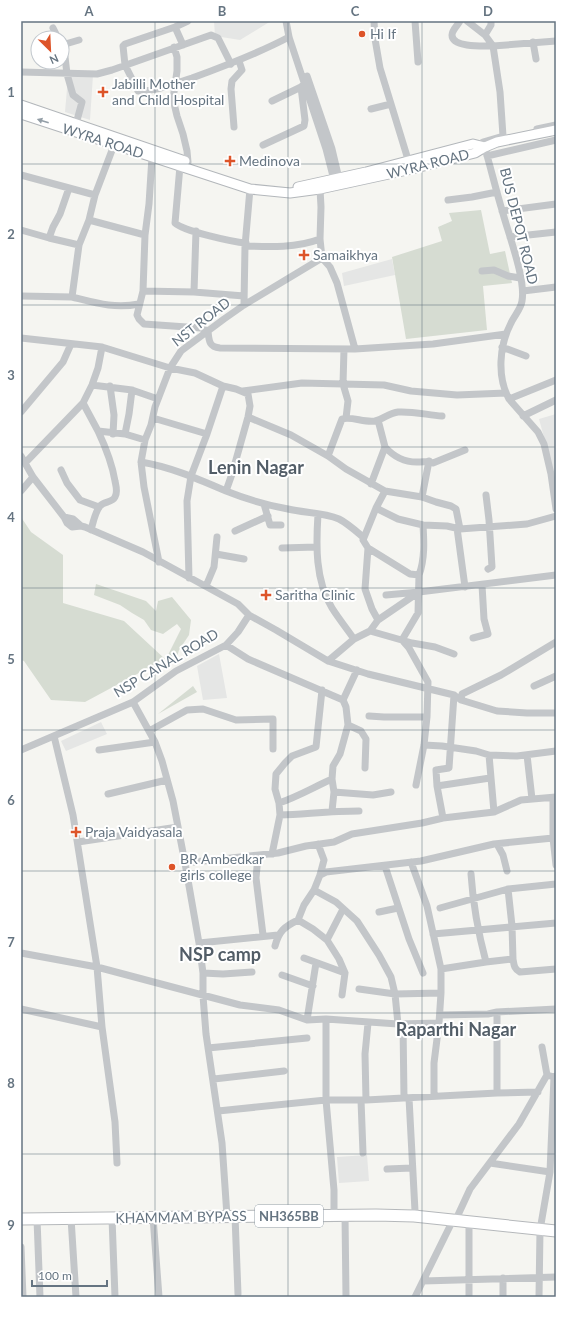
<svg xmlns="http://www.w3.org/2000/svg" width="577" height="1318" viewBox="0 0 577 1318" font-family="Lato,sans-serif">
<rect width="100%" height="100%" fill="#f5f5f1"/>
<!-- built -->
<path fill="#e5e6e5" d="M214,21H271L240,40L215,36Z
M93,75L90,120L65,112L68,77Z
M392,259L395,275L344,286L342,273Z
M556,414V481L539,419Z
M219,654L227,698L203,700L197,666Z
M101,722L107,734L66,751L61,741Z
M367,1155L369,1181L339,1183L337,1157Z"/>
<!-- green -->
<path fill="#d6dcd2" d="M481,210L490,254L505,251L512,283L483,286L487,330L406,339L392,257L442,241L438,227L452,221L449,213Z
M21,517L31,532L63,555V603L124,621L165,659L85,702L51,700L24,661L21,660Z
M96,584L146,601L156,611L158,601L172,597L191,620L189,635L179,650L176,660L168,664V655L181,629L177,624L163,634L151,630L144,620L132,613L120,605L94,595Z
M193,686L197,692L158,714Z"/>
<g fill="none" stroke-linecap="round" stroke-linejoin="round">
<defs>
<path id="major" d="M21,105L185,161
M21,114L250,189L290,193L320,189L412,169L475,153L485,147L497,142L556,130
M298,187L366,172L473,144L485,147"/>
<path id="highway" d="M21,1219L376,1215L414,1216L556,1231"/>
</defs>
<!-- major casing -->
<use href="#major" stroke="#b3b7bb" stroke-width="11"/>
<!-- highway casing -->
<use href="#highway" stroke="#b5b8bb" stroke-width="13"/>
<!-- minor -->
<path stroke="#c3c6c9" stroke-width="7" d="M188,21L175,27L125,44L123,46L125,65L138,91C156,92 175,83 192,78C225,66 257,54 289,37
M286,21L289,37L326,149L335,184
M374,21L375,39L380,68L410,166
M415,21L418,62
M460,21C458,25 452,30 452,35C452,48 485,46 493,46
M467,21L485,35L493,46
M175,27L183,45
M53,28L58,38
M485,35L491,25V21
M533,42L536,59
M174,47L177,57V71L173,99L177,116L183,134L187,151L188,162
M21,72L97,74L112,70L211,35L218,38L231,64
M307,76L332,149L340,183
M272,101L301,87
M371,109L391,104
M76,124L82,102L73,95L67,74L65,57L62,45L79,40
M234,127L231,89L232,81L242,70L239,61
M537,129L556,125
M503,136L500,92L493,46L556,41
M500,137L483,142C490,164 495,187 502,210C508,233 526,279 522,301C521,309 514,316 511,323C499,346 497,377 509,399L538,432L544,444L551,474L556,509
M263,145L304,126L305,120L301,87L305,83
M487,156L556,140
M152,157L149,204L145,235L143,291L137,315L139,319L144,324L201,328L208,331C209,341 209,347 220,348L355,349L433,344L506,334
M180,166L175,223C183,231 233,242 246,243
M21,175L95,195
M448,200L472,197L497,192
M502,211L556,204
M89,220L145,235
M21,230L49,238L79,245
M510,237L556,232
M49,238L53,227L60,214L69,188
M245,246C270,247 297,248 320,239
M322,258L330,267L337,283L355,349
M482,271L494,270L508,276L520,278
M143,291L194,292L244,296
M523,291L556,287
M194,292L196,231
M21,296L72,297L79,245L89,220L95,195L114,145
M72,297C96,303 115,309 139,304
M244,305L245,246L250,189
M21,338L102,347L170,368L195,373L223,386L236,389L248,394L250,406L248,417L232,474L226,491C246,499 266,505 288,509C304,513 323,512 339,519C347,523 356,531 363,537
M502,347L526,356
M344,349L343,384L348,401L346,418
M92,385L132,390L158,399
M110,386L114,415L113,434
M243,391L302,383L384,385L411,391L457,395L506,393
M509,399L556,380
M83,403L98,431L125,434L145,440
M21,412L63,362L71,344
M523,416L556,400
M248,417L291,435L328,456L346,469L385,491L422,497L436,502L451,506L456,509L460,529
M153,418L207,434
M125,434L129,414L132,390
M385,447C394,457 406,463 420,462C425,462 428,461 433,463L465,450
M21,456L33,477L64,517L67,523L72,527L81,526L85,527L143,552L238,604L249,615L276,630L328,661L368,674L454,695L461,700L497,711L527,713H556
M328,456L342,419C351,416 365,423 375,421C383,419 390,413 398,412C412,411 428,415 442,416
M141,462C171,467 198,479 226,491
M25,463L83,403L92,385L98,368L102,347
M61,470L67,483L80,500L99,507
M371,484L385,447L378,420
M21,491L33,477
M385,491L376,508L363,540L368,548L410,574L419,575L418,613L402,640L409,648L428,682L427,717L424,745L416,785
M486,495L489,520L492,567L488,569
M422,497L429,461
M264,504L270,525H281
M376,508L398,519L423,525L447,526L460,529L527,524L556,516
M318,514C316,545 315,580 332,608C339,619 347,629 354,639
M64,517L73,519L81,526
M457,528L465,587
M91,530C93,523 95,512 100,506C104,501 112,503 115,497C118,492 116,486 115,481C112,463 106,448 98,431
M235,531L268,516
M282,548L316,547
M368,548L365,589L372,609L378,620
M216,554L244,559
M159,562L144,487L141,462L145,440L151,425L155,407L170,368L181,351L224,319L244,305L322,258L320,239L321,207L320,189
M419,575C425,559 424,541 423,525
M189,578L187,501L191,476L207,434L223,386
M206,586L214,567L217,537
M386,595L419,592
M370,631L412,643L435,647L454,654
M473,638L488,634L484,619L482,585
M226,645L248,659L343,700L346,707L348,725L361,731L366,739L365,768
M328,661L354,639L370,631L378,620L419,592L556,575
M534,686L556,676
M343,700L357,670
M461,700L462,694L501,675L556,642
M133,702L155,742L162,761L173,801L185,863L199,943L203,973V996L206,1034L222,1143L227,1216
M369,716L384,717H427
M149,731L187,710L203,709L236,720L273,719V749
M424,745L442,746L476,751L489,755L517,756L556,751
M21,750L133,702L176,671L226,645L238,632L249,615
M99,750L155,742
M489,755L494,812
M527,755L532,799
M437,786L490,778
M334,792L332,779L333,766L340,754L348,725
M108,794L167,780
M553,798V838L556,865
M279,803C297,797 314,787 332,779
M332,811L334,792L373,795L391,792
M280,815C306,814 332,811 359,811
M443,818L437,786L436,770L449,768L454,695
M78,842L178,827
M318,844L324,860L320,875
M497,844L503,855L507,871
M272,854L280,815L279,803L275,789L276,774L285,763L292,756L316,747L322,690
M258,856L256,878L263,935
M411,862L427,906L441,969V993L439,1023L434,1063V1096
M185,863L278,853L306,846L334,842L352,834L422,823L443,818L494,812L521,800L556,797
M385,866L409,939L423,973
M471,874C473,904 478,932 486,962L513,959C514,965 514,969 520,972L556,969
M508,889L512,926L513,959
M440,908L508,889L556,884
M379,912L398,908
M298,920L304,905L314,890
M433,934L556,923
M327,940L343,909
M199,943L278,935
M275,946C279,931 284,927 298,920L313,929L327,940L339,959L345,973L342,995
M21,953L97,967L73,815L54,736
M304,958L345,973
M441,969L486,962
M203,973L223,974L252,972
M282,975L313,986
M359,989L395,994L441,993
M21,1009L102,1027
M440,1015L488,1014L497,1012L556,1009
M326,1019V1100L334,1190V1209
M307,1020L316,963
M398,1024L395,994L391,977L379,955L357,921L336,902L314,890L320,875L326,872L421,861L494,844L553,838
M403,1024L404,1098
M542,1047L547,1075
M208,1048L307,1038
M214,1079L284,1071
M497,1093V1012
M409,1098L415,1211
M361,1100L363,1153
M366,1100L365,1054L368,1023
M218,1111L326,1100H366L497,1093L538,1092
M117,1163L115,1122L102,1027L97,967L240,1005L279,1010L307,1020L326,1019L398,1024L439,1023
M490,1163L550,1172
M387,1169L412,1168
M345,1215L346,1297
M458,1215L470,1189L519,1124L547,1075L554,1077
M235,1216L238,1294
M153,1217L159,1297
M71,1218L76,1297
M112,1218L115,1297
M37,1219L40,1297
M469,1222V1297
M21,1247L23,1297
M503,1278V1297
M423,1281L556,1277
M415,1297L453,1220
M539,1297L540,1230L550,1172L554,1077L556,1076"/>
<!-- major -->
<use href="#major" stroke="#fff" stroke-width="9"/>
<!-- highway -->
<use href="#highway" stroke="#fff" stroke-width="11"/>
</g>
<!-- one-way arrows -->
<defs><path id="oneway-solid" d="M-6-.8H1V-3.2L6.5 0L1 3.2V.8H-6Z"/></defs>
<use fill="#939ea7" href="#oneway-solid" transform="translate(43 121) rotate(-162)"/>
<!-- grid -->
<path fill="none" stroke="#657481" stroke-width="1" stroke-opacity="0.55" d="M155,21V1297M288,21V1297M422,21V1297M21,164H556M21,305H556M21,447H556M21,588H556M21,730H556M21,871H556M21,1013H556M21,1154H556"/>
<!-- markers -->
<g fill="#dd5429" stroke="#fff" stroke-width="1.5">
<circle cx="362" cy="34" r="4"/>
<path d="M101 86h4v4h4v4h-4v4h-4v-4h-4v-4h4z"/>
<path d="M228 155h4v4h4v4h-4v4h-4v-4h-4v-4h4z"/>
<path d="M302 249h4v4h4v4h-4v4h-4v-4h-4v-4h4z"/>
<path d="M264 589h4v4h4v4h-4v4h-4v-4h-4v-4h4z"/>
<path d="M74 826h4v4h4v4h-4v4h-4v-4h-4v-4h4z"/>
<circle cx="172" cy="867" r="4"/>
</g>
<g text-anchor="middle" stroke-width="4" stroke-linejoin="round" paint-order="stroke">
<!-- shield labels -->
<rect fill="#fff" stroke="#939ea7" stroke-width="1" x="255" y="1205" width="68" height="22" rx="3"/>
<g font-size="13" font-weight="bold" fill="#657481">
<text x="289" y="1221">NH365BB</text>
</g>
<!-- poi labels -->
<g font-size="14" fill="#657481" stroke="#fff" text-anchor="start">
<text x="370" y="39">Hi If</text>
<text x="112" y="89">Jabilli Mother<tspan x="112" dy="16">and Child Hospital</tspan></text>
<text x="239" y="166">Medinova</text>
<text x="313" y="260">Samaikhya</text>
<text x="275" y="600">Saritha Clinic</text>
<text x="85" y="837">Praja Vaidyasala</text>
<text x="180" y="864">BR Ambedkar<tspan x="180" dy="16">girls college</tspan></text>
</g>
<!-- street labels -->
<g font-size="14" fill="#657481" stroke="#fff">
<text transform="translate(103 141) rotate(18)" y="5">WYRA ROAD</text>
<text transform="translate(428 164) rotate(-14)" y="5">WYRA ROAD</text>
<text transform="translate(519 226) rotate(76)" y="5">BUS DEPOT ROAD</text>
<text transform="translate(201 322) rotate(-38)" y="5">NST ROAD</text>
<text transform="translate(166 663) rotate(-31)" y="5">NSP CANAL ROAD</text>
<text transform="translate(181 1217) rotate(-1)" y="5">KHAMMAM BYPASS</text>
</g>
<!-- district labels -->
<g font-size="18" font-weight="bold" fill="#525d67" stroke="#fff">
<text x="256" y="474">Lenin Nagar</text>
<text x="220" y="961">NSP camp</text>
<text x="456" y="1036">Raparthi Nagar</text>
</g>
</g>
<!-- border -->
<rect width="577" height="1318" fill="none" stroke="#ffffff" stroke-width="44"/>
<!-- north arrow -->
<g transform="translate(50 50) rotate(156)"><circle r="19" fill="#ffffff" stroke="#c1c7cd"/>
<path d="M0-3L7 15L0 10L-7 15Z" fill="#dd5429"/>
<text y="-6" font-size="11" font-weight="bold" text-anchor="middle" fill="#657481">N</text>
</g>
<!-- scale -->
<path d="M32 1280v6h75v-6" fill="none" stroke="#657481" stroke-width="2"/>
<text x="38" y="1280" font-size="12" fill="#657481" stroke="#ffffff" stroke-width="3" paint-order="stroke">100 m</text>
<rect x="22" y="22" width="533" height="1274" fill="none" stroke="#657481" stroke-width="1.5"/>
<g font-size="13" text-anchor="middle" font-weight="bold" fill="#657481">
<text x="89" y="16">A</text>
<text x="222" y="16">B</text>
<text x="355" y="16">C</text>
<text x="488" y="16">D</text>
<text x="11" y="97">1</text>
<text x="11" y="239">2</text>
<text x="11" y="380">3</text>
<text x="11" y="522">4</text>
<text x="11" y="664">5</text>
<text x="11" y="805">6</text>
<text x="11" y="947">7</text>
<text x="11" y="1088">8</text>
<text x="11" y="1230">9</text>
</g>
</svg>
